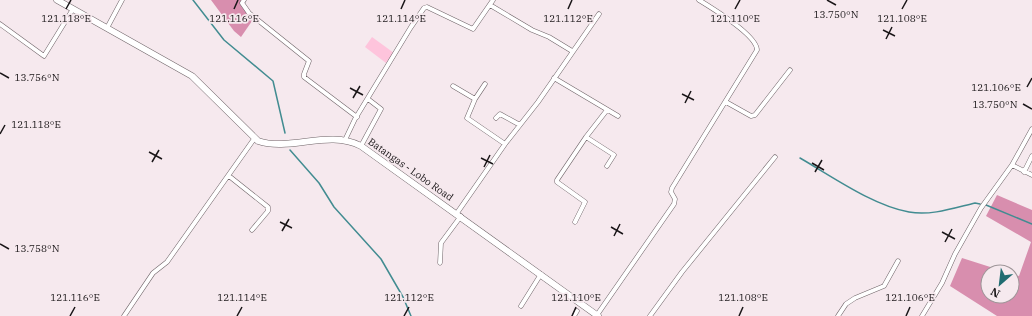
<svg xmlns="http://www.w3.org/2000/svg" width="1032" height="316" viewBox="0 0 1032 316" font-family="'IBM Plex Serif',serif">
<rect width="100%" height="100%" fill="#f6e9ee"/>
<!-- green -->
<path fill="#fec4dc" d="M372,37L394,53L386,63L365,47Z"/>
<!-- forest -->
<path fill="#d88eae" d="M211,0H244L242,3L252,21L241,37L234,31Z
M997,195L1032,210V316H997L950,286L962,258L1006,272H988V296H1012V274L1019,276L1031,242L986,216Z"/>
<g fill="none" stroke-linecap="round" stroke-linejoin="round">
<!-- stream -->
<path stroke="#428c91" stroke-width="1.5" d="M193,0L224,40L273,81L285,133
M290,150L319,183L334,207L381,259L403,297L411,316
M800,158C833,177 872,205 909,212C931,216 954,208 975,203L980,204
M986,205L1032,224"/>
<defs>
<path id="street" d="M244,0L242,3L249,13L309,61L304,74V77L357,117
M490,5L532,30L549,37L572,51
M0,24L44,56L73,9
M107,28L122,0
M554,78L618,116
M485,84L475,99L467,118L505,144
M453,86L475,99
M726,102L751,116L755,115L790,70
M496,118L500,114L520,125
M586,137L614,155L607,166
M345,140L355,119L411,27L424,8L427,7L473,29L493,0
M361,146L381,109L368,99
M1012,165L1032,175
M1024,172L1032,156
M229,176L268,207V211L252,230
M457,213L505,144L538,102L599,14
M575,222L585,202L557,182V180L586,137L607,110
M440,263L441,243L461,216
M521,306L541,274
M597,315L674,204L675,199L671,192L672,188L757,50C757,35 712,8 699,0
M124,316L153,273L167,262L254,139
M574,316L577,311
M650,316L682,272L775,157
M838,316L846,304L855,298L884,286L898,261
M922,316L942,283L955,254L981,208L1012,165L1032,129"/>
<path id="primary" d="M57,0L192,76L258,141C291,152 328,129 361,146L598,316"/>
</defs>
<!-- street casing -->
<use href="#street" stroke="#6e6367" stroke-width="5"/>
<!-- primary casing -->
<use href="#primary" stroke="#6e6367" stroke-width="7"/>
<!-- street -->
<use href="#street" stroke="#fff" stroke-width="4"/>
<!-- primary -->
<use href="#primary" stroke="#fff" stroke-width="6"/>
</g>
<!-- ticks -->
<path fill="none" stroke="#1a1618" stroke-width="1.5" d="M827,0L836,5M66,9L71,0M234,9L238,0M401,9L405,0M568,9L572,0M735,9L740,0M902,9L907,0M883,30L895,36M886,39L892,27M0,73L9,78M1027,87L1032,78M350,88L363,95M682,94L694,100M353,98L360,86M685,103L691,91M1023,104L1032,109M0,134L5,125M149,152L162,159M481,158L493,164M152,162L159,150M812,163L824,170M484,167L490,155M815,172L822,160M280,222L292,228M611,227L623,234M282,231L289,219M942,232L955,239M614,236L620,224M945,242L952,229M0,244L9,249M70,316L75,307M237,316L242,307M404,316L409,307M572,316L576,307M739,316L743,307M906,316L910,307"/>
<g text-anchor="middle" stroke-width="3.5" stroke-linejoin="round" paint-order="stroke">
<!-- street labels -->
<g font-size="10" fill="#1a1618" stroke="#f6e9ee">
<text transform="translate(411 169) rotate(35)" y="4">Batangas - Lobo Road</text>
</g>
</g>
<g font-size="10" text-anchor="middle" fill="#1a1618" stroke="#f6e9ee" stroke-width="3.5" stroke-linejoin="round" paint-order="stroke">
<text x="836" y="18">13.750°N</text>
<text x="66" y="22">121.118°E</text>
<text x="234" y="22">121.116°E</text>
<text x="401" y="22">121.114°E</text>
<text x="568" y="22">121.112°E</text>
<text x="735" y="22">121.110°E</text>
<text x="902" y="22">121.108°E</text>
<text x="37" y="81">13.756°N</text>
<text x="996" y="91">121.106°E</text>
<text x="995" y="108">13.750°N</text>
<text x="36" y="128">121.118°E</text>
<text x="37" y="252">13.758°N</text>
<text x="75" y="301">121.116°E</text>
<text x="242" y="301">121.114°E</text>
<text x="409" y="301">121.112°E</text>
<text x="576" y="301">121.110°E</text>
<text x="743" y="301">121.108°E</text>
<text x="910" y="301">121.106°E</text>
</g>
<!-- north arrow -->
<g transform="translate(1000 284) rotate(208)"><circle r="19" fill="#f6e9ee" stroke="#9e9598"/>
<path d="M0-3L7 15L0 10L-7 15Z" fill="#206c71"/>
<text y="-6" font-size="11" font-weight="bold" text-anchor="middle" fill="#1a1618">N</text>
</g>
</svg>
